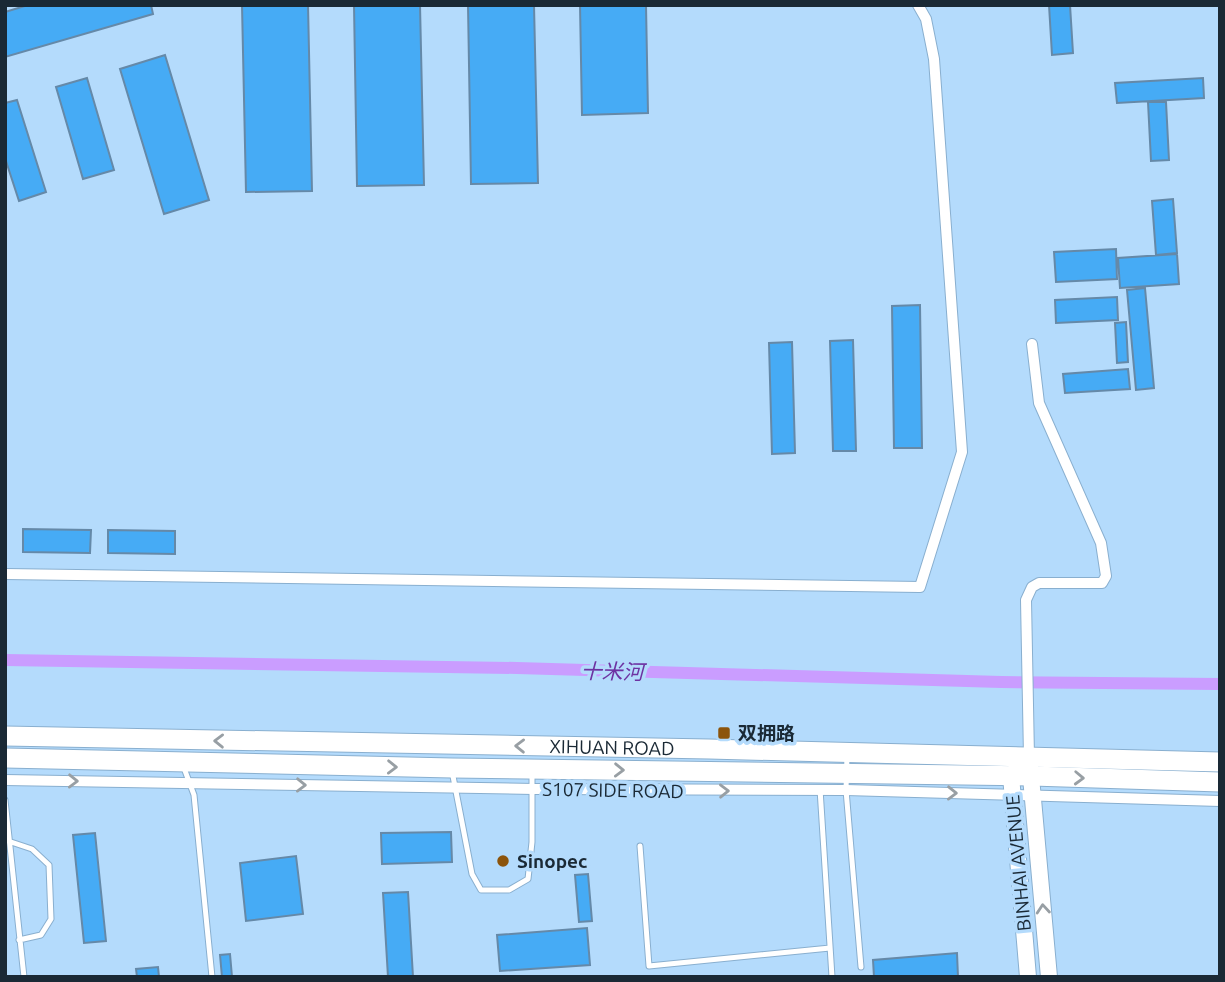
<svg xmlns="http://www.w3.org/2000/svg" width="1225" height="982" viewBox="0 0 1225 982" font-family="Ubuntu,'Noto Sans SC',sans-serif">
<rect width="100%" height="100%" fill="#b4dbfc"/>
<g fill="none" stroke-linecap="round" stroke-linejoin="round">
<!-- canal -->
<path stroke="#ca9dff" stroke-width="12" d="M5,660L517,668L1001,682L1220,684"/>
</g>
<!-- building -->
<path fill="#46abf5" stroke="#6589a8" stroke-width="2" d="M28,5H151L153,14L5,57V12Z
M242,5H308L312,191L246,192Z
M354,5H420L424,185L357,186Z
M468,5H534L538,183L471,184Z
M580,5H646L648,113L582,115Z
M1049,5H1070L1073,53L1052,55Z
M165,55L209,200L164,214L120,69Z
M87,78L114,170L83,179L56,87Z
M1203,78L1204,98L1117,103L1115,83Z
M17,100L46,192L19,201L5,158V103Z
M1148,102H1166L1169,160L1151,161Z
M1173,199L1177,253L1156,255L1152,201Z
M1116,249L1117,279L1056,282L1054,252Z
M1177,254L1179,284L1120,288L1118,258Z
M1145,288L1154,388L1136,390L1127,290Z
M1117,297L1118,320L1056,323L1055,300Z
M920,305L922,448H894L892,306Z
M1126,322L1128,362L1117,363L1115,323Z
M853,340L856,451H833L830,341Z
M792,342L795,453L772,454L769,343Z
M1128,369L1130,389L1065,393L1063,374Z
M23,529L91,530L90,553L23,552Z
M108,530L175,531V554L108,553Z
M451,832L452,862L382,864L381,833Z
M95,833L106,941L84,943L73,835Z
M296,856L303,914L246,921L240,863Z
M588,874L592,921L579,922L575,875Z
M408,892L413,977H388L383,893Z
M587,928L590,965L500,971L497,935Z
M957,953L958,977H874L873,960Z
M230,954L232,977H222L220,955Z
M158,967L159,977H137L136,969Z"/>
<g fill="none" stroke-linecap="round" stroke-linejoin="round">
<defs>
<path id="lane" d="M847,755L846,790L861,967
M184,768L194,795L212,977
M452,771L472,874L481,890H509L528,879L532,842V771
M820,789L832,977
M5,800L24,977
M8,841L32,849L49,865L51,919L41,935L19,940
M640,846L649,966L830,948"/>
<path id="street" d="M5,574L920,587L962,452L934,59L926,19L918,5
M1029,757L1026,600L1032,587L1039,583H1102L1106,576L1101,543L1039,403L1032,344
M5,780L534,789L846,790L1220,801"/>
<path id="secondary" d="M1030,766L1049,977
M1017,769L1011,776L1028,977"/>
<g id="highway">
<path id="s1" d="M5,736L709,749L1220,762"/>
<path d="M5,758L452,768L1032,776L1220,782"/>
</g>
</defs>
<!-- lane casing -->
<use href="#lane" stroke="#89afcf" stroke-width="7"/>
<!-- street casing -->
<use href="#street" stroke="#89afcf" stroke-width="12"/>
<!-- secondary casing -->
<use href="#secondary" stroke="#89afcf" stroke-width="18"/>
<!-- highway casing -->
<use href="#highway" stroke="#89afcf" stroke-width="21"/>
<!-- lane -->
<use href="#lane" stroke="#fff" stroke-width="5"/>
<!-- street -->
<use href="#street" stroke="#fff" stroke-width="10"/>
<!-- secondary -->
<use href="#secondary" stroke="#fff" stroke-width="16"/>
<!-- highway -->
<use href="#highway" stroke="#fff" stroke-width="19"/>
</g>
<!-- one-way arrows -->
<defs><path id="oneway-chevron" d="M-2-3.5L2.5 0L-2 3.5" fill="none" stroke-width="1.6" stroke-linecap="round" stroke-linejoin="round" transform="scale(1.75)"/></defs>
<g stroke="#989fa4">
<use href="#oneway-chevron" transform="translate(219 741) rotate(-179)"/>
<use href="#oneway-chevron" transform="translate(520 746) rotate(-179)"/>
<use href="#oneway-chevron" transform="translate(392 767) rotate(1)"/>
<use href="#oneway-chevron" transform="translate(619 770) rotate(1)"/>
<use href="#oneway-chevron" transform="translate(1079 778) rotate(2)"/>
<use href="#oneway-chevron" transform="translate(73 781) rotate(1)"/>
<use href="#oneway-chevron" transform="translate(301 785) rotate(1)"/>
<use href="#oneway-chevron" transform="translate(724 791) rotate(-1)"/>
<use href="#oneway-chevron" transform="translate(952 793) rotate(1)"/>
<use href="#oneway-chevron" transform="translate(1043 909) rotate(-95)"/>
</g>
<!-- markers -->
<g fill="#8c540b" stroke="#b4dbfc" stroke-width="2.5">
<rect x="717" y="726" width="14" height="14" rx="3.5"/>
<circle cx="503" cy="861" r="7"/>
</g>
<g text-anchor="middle" stroke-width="7" stroke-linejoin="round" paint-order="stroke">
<!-- poi labels -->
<g font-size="19" font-weight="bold" fill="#1a2935" stroke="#b4dbfc" text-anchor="start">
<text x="738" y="740">双拥路</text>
<text x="517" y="868">Sinopec</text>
</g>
<!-- street labels -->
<g font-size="19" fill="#1a2935" stroke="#b4dbfc">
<text dy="7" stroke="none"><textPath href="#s1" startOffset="607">XIHUAN ROAD</textPath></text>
<text transform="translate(613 790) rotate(1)" y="7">S107 SIDE ROAD</text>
<text transform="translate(1018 863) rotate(-95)" y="7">BINHAI AVENUE</text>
</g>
<!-- water labels -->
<g font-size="21" font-style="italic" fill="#6d32a2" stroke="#b4dbfc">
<text transform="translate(612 672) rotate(1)" y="7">十米河</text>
</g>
</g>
<!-- border -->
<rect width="1225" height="982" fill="none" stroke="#1a2935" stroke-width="14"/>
</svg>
